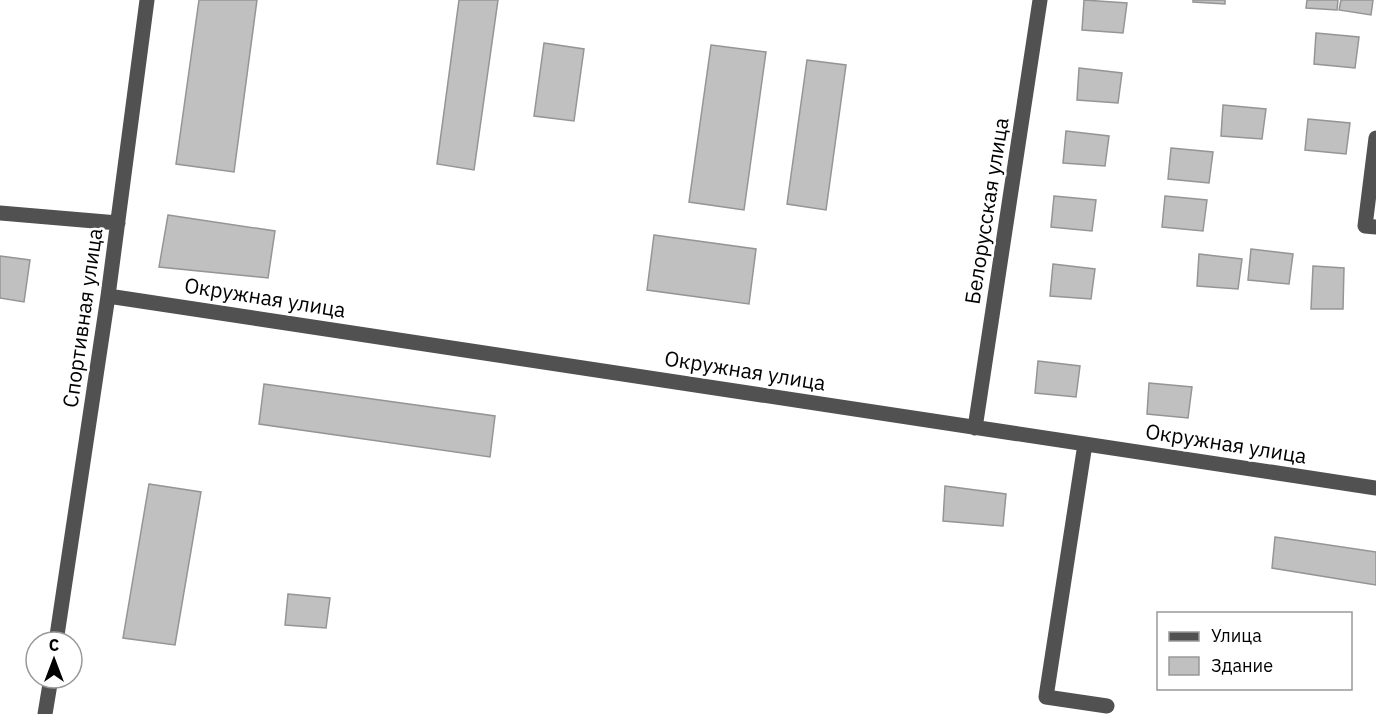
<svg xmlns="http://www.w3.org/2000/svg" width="1376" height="714" viewBox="0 0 1376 714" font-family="'IBM Plex Sans',sans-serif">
<rect width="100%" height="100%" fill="#fff"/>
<!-- building -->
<path fill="#c0c0c0" stroke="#959595" stroke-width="1.5" d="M199,0H257L234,172L176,164Z
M459,0H498L474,170L437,164Z
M1084,0L1127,3L1123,33L1082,30Z
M1193,0H1225V4L1193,2Z
M1307,0H1338L1337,10L1306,8Z
M1341,0H1373L1371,15L1339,10Z
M1316,33L1359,37L1355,68L1314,64Z
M544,43L584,49L574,121L534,116Z
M711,45L766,52L744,210L689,202Z
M807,60L846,65L826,210L787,204Z
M1079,68L1122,73L1118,103L1077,100Z
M1223,105L1266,109L1262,139L1221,136Z
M1308,119L1350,123L1346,154L1305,150Z
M1066,131L1109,136L1105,166L1063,163Z
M1171,148L1213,152L1209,183L1168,179Z
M1054,196L1096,200L1092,231L1051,227Z
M1165,196L1207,200L1203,231L1162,227Z
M168,215L275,231L268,278L159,267Z
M654,235L756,249L749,304L647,290Z
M1251,249L1293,254L1289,284L1248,280Z
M1199,254L1242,259L1238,289L1197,286Z
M0,256L30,260L24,302L0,298Z
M1053,264L1095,269L1091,299L1050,296Z
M1313,266L1344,268L1343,309H1311Z
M1038,361L1080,366L1076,397L1035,393Z
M1149,383L1192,387L1188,418L1147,414Z
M264,384L495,416L490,457L259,424Z
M149,484L201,492L175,645L123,638Z
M945,486L1006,494L1003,526L943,521Z
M1275,537L1376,552V585L1272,568Z
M288,594L330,598L326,628L285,625Z"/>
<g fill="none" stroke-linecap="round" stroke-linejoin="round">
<!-- minor -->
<path stroke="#515151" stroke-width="15" d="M1376,138L1365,226L1376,227
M0,213L118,223
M108,296L1376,488
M975,428L1040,0
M1085,444L1046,697L1107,706
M56,642L108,296L147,0
M45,714L51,678"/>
</g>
<g text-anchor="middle" stroke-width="5" stroke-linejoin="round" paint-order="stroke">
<!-- street labels -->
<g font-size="21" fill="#000" stroke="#fff">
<text transform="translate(987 211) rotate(-81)" y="7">Белорусская улица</text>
<text transform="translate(265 298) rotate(9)" y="7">Окружная улица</text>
<text transform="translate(83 318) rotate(-82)" y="7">Спортивная улица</text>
<text transform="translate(745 371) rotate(9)" y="7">Окружная улица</text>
<text transform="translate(1226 444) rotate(9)" y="7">Окружная улица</text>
</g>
</g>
<!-- legend -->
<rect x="1157" y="612" width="195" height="78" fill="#ffffff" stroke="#999999" stroke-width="1.5"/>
<rect x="1169" y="632" width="30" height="9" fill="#515151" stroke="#999999" stroke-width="1.5"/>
<text x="1211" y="642" font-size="18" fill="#000000">Улица</text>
<rect x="1169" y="657" width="30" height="18" fill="#c0c0c0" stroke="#999999" stroke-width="1.5"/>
<text x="1211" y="672" font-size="18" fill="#000000">Здание</text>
<!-- north arrow -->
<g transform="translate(54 660)"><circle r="28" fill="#ffffff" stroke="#999999" stroke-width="1.5"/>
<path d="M0-4.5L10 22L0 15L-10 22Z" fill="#000000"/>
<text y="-9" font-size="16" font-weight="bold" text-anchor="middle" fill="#000000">С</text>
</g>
</svg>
